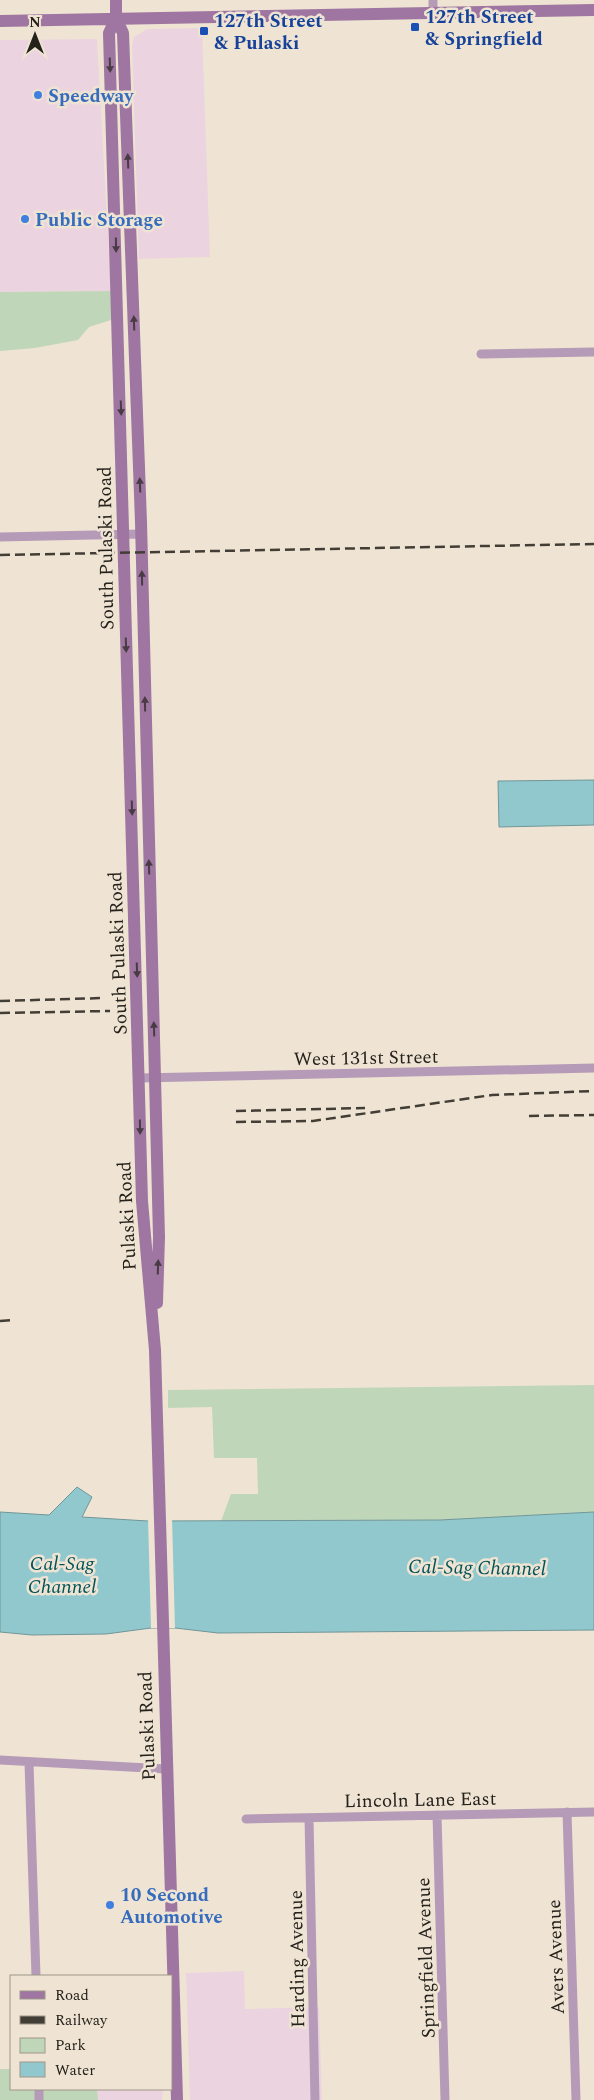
<svg xmlns="http://www.w3.org/2000/svg" width="594" height="2100" viewBox="0 0 594 2100" font-family="Spectral,serif">
<rect width="100%" height="100%" fill="#efe4d3"/>
<!-- commercial -->
<path fill="#ebd4e0" d="M202,28L210,257L139,259L132,46L134,37L147,29Z
M97,39L111,291L0,292V40Z
M244,1971L245,2009L319,2007L322,2100H190L186,1973Z
M97,2089H163L162,2100H98Z"/>
<!-- green -->
<path fill="#bfd6b9" d="M111,291V320L89,327L78,340L35,348L0,351V292Z
M594,1385V1512L440,1520L221,1521L231,1494H258L257,1458H214L212,1407L168,1408V1390Z
M0,2069H11V2089H97L98,2100H0Z"/>
<!-- water -->
<path fill="#91c8cd" stroke="#719698" d="M594,780V825L499,827L498,781Z
M77,1487L92,1497L82,1517L148,1521L440,1520L594,1512V1630L218,1633L175,1628H151L106,1634L32,1635L0,1632V1512L49,1515Z"/>
<!-- pier -->
<path fill="#efe4d3" d="M148,1518H172L175,1628H151Z"/>
<g fill="none" stroke-linecap="round" stroke-linejoin="round">
<!-- minor -->
<path stroke="#b69bb8" stroke-width="9" d="M433,0V12
M481,354L594,352
M0,537L141,534
M139,1078L594,1068
M0,1760L166,1769
M29,1763L36,1976
M567,1812L576,2100
M437,1815L445,2100
M309,1818L315,2100
M246,1819L594,1812
M39,2089V2100"/>
<!-- secondary -->
<path stroke="#9e76a1" stroke-width="12" d="M116,0V18L123,33L141,522L159,1237L157,1303
M116,18L109,33L142,1201L155,1350L177,2100
M0,21L594,10"/>
<!-- rail -->
<path stroke="#423d35" stroke-width="2.5" stroke-dasharray="10 5" stroke-linecap="butt" d="M0,555L594,544
M0,1001L104,998
M0,1013L110,1011
M236,1111L365,1108
M529,1116L594,1115
M236,1122L313,1121L492,1095L594,1091
M0,1321L13,1320"/>
</g>
<!-- one-way arrows -->
<defs><path id="oneway-solid" d="M-6-.8H1V-3.2L6.5 0L1 3.2V.8H-6Z" transform="scale(1.25)"/></defs>
<g fill="#493b43">
<use href="#oneway-solid" transform="translate(110 65) rotate(88)"/>
<use href="#oneway-solid" transform="translate(128 161) rotate(-92)"/>
<use href="#oneway-solid" transform="translate(116 245) rotate(89)"/>
<use href="#oneway-solid" transform="translate(134 323) rotate(-92)"/>
<use href="#oneway-solid" transform="translate(121 408) rotate(88)"/>
<use href="#oneway-solid" transform="translate(140 485) rotate(-92)"/>
<use href="#oneway-solid" transform="translate(142 578) rotate(-91)"/>
<use href="#oneway-solid" transform="translate(126 645) rotate(88)"/>
<use href="#oneway-solid" transform="translate(145 704) rotate(-91)"/>
<use href="#oneway-solid" transform="translate(132 808) rotate(88)"/>
<use href="#oneway-solid" transform="translate(149 867) rotate(-92)"/>
<use href="#oneway-solid" transform="translate(137 970) rotate(88)"/>
<use href="#oneway-solid" transform="translate(154 1029) rotate(-92)"/>
<use href="#oneway-solid" transform="translate(140 1127) rotate(89)"/>
<use href="#oneway-solid" transform="translate(158 1267) rotate(-88)"/>
</g>
<!-- markers -->
<g fill="#1a4fb4" stroke="#efe4d3" stroke-width="2">
<rect x="410" y="22" width="10" height="10" rx="2.5"/>
<rect x="199" y="26" width="10" height="10" rx="2.5"/>
</g>
<g fill="#3f7fe0" stroke="#efe4d3" stroke-width="2">
<circle cx="38" cy="95" r="5"/>
<circle cx="25" cy="219" r="5"/>
<circle cx="110" cy="1905" r="5"/>
</g>
<g text-anchor="middle" stroke-width="5" stroke-linejoin="round" paint-order="stroke">
<!-- transit labels -->
<g font-size="19" font-weight="bold" fill="#164399" stroke="#efe4d3" text-anchor="start">
<text x="425" y="23">127th Street<tspan x="425" dy="22">&amp; Springfield</tspan></text>
<text x="214" y="27">127th Street<tspan x="214" dy="22">&amp; Pulaski</tspan></text>
</g>
<!-- shop labels -->
<g font-size="19" font-weight="bold" fill="#366cbe" stroke="#efe4d3" text-anchor="start">
<text x="48" y="102">Speedway</text>
<text x="35" y="226">Public Storage</text>
<text x="120" y="1901">10 Second<tspan x="120" dy="22">Automotive</tspan></text>
</g>
<!-- street labels -->
<g font-size="19" fill="#25211b" stroke="#efe4d3">
<text transform="translate(105 548) rotate(-91)" y="7">South Pulaski Road</text>
<text transform="translate(117 953) rotate(-92)" y="7">South Pulaski Road</text>
<text transform="translate(366 1057) rotate(-1)" y="7">West 131st Street</text>
<text transform="translate(126 1216) rotate(-93)" y="7">Pulaski Road</text>
<text transform="translate(146 1726) rotate(-92)" y="7">Pulaski Road</text>
<text transform="translate(420 1799) rotate(-1)" y="7">Lincoln Lane East</text>
<text transform="translate(555 1957) rotate(-92)" y="7">Avers Avenue</text>
<text transform="translate(425 1958) rotate(-92)" y="7">Springfield Avenue</text>
<text transform="translate(296 1959) rotate(-91)" y="7">Harding Avenue</text>
</g>
<!-- water labels -->
<g font-size="20" font-style="italic" fill="#005459" stroke="#efe4d3">
<text x="62" y="1570">Cal-Sag<tspan x="62" dy="23">Channel</tspan></text>
<text transform="translate(477 1567) rotate(1)" y="7">Cal-Sag Channel</text>
</g>
</g>
<!-- legend -->
<rect x="10" y="1975" width="162" height="115" fill="#efe4d3" stroke="#9e9689"/>
<rect x="20" y="1991" width="25" height="8" fill="#9e76a1" stroke="#9e9689"/>
<text x="55" y="2000" font-size="15" fill="#25211b">Road</text>
<rect x="20" y="2016" width="25" height="8" fill="#423d35" stroke="#9e9689"/>
<text x="55" y="2025" font-size="15" fill="#25211b">Railway</text>
<rect x="20" y="2038" width="25" height="15" fill="#bfd6b9" stroke="#9e9689"/>
<text x="55" y="2050" font-size="15" fill="#25211b">Park</text>
<rect x="20" y="2062" width="25" height="15" fill="#91c8cd" stroke="#9e9689"/>
<text x="55" y="2075" font-size="15" fill="#25211b">Water</text>
<!-- north arrow -->
<g transform="translate(35 35)" stroke="#efe4d3" stroke-width="4" paint-order="stroke">
<path d="M0-4L9 19L0 12L-9 19Z" fill="#25211b"/>
<text y="-8" font-size="14" font-weight="bold" text-anchor="middle" fill="#25211b">N</text>
</g>
</svg>
